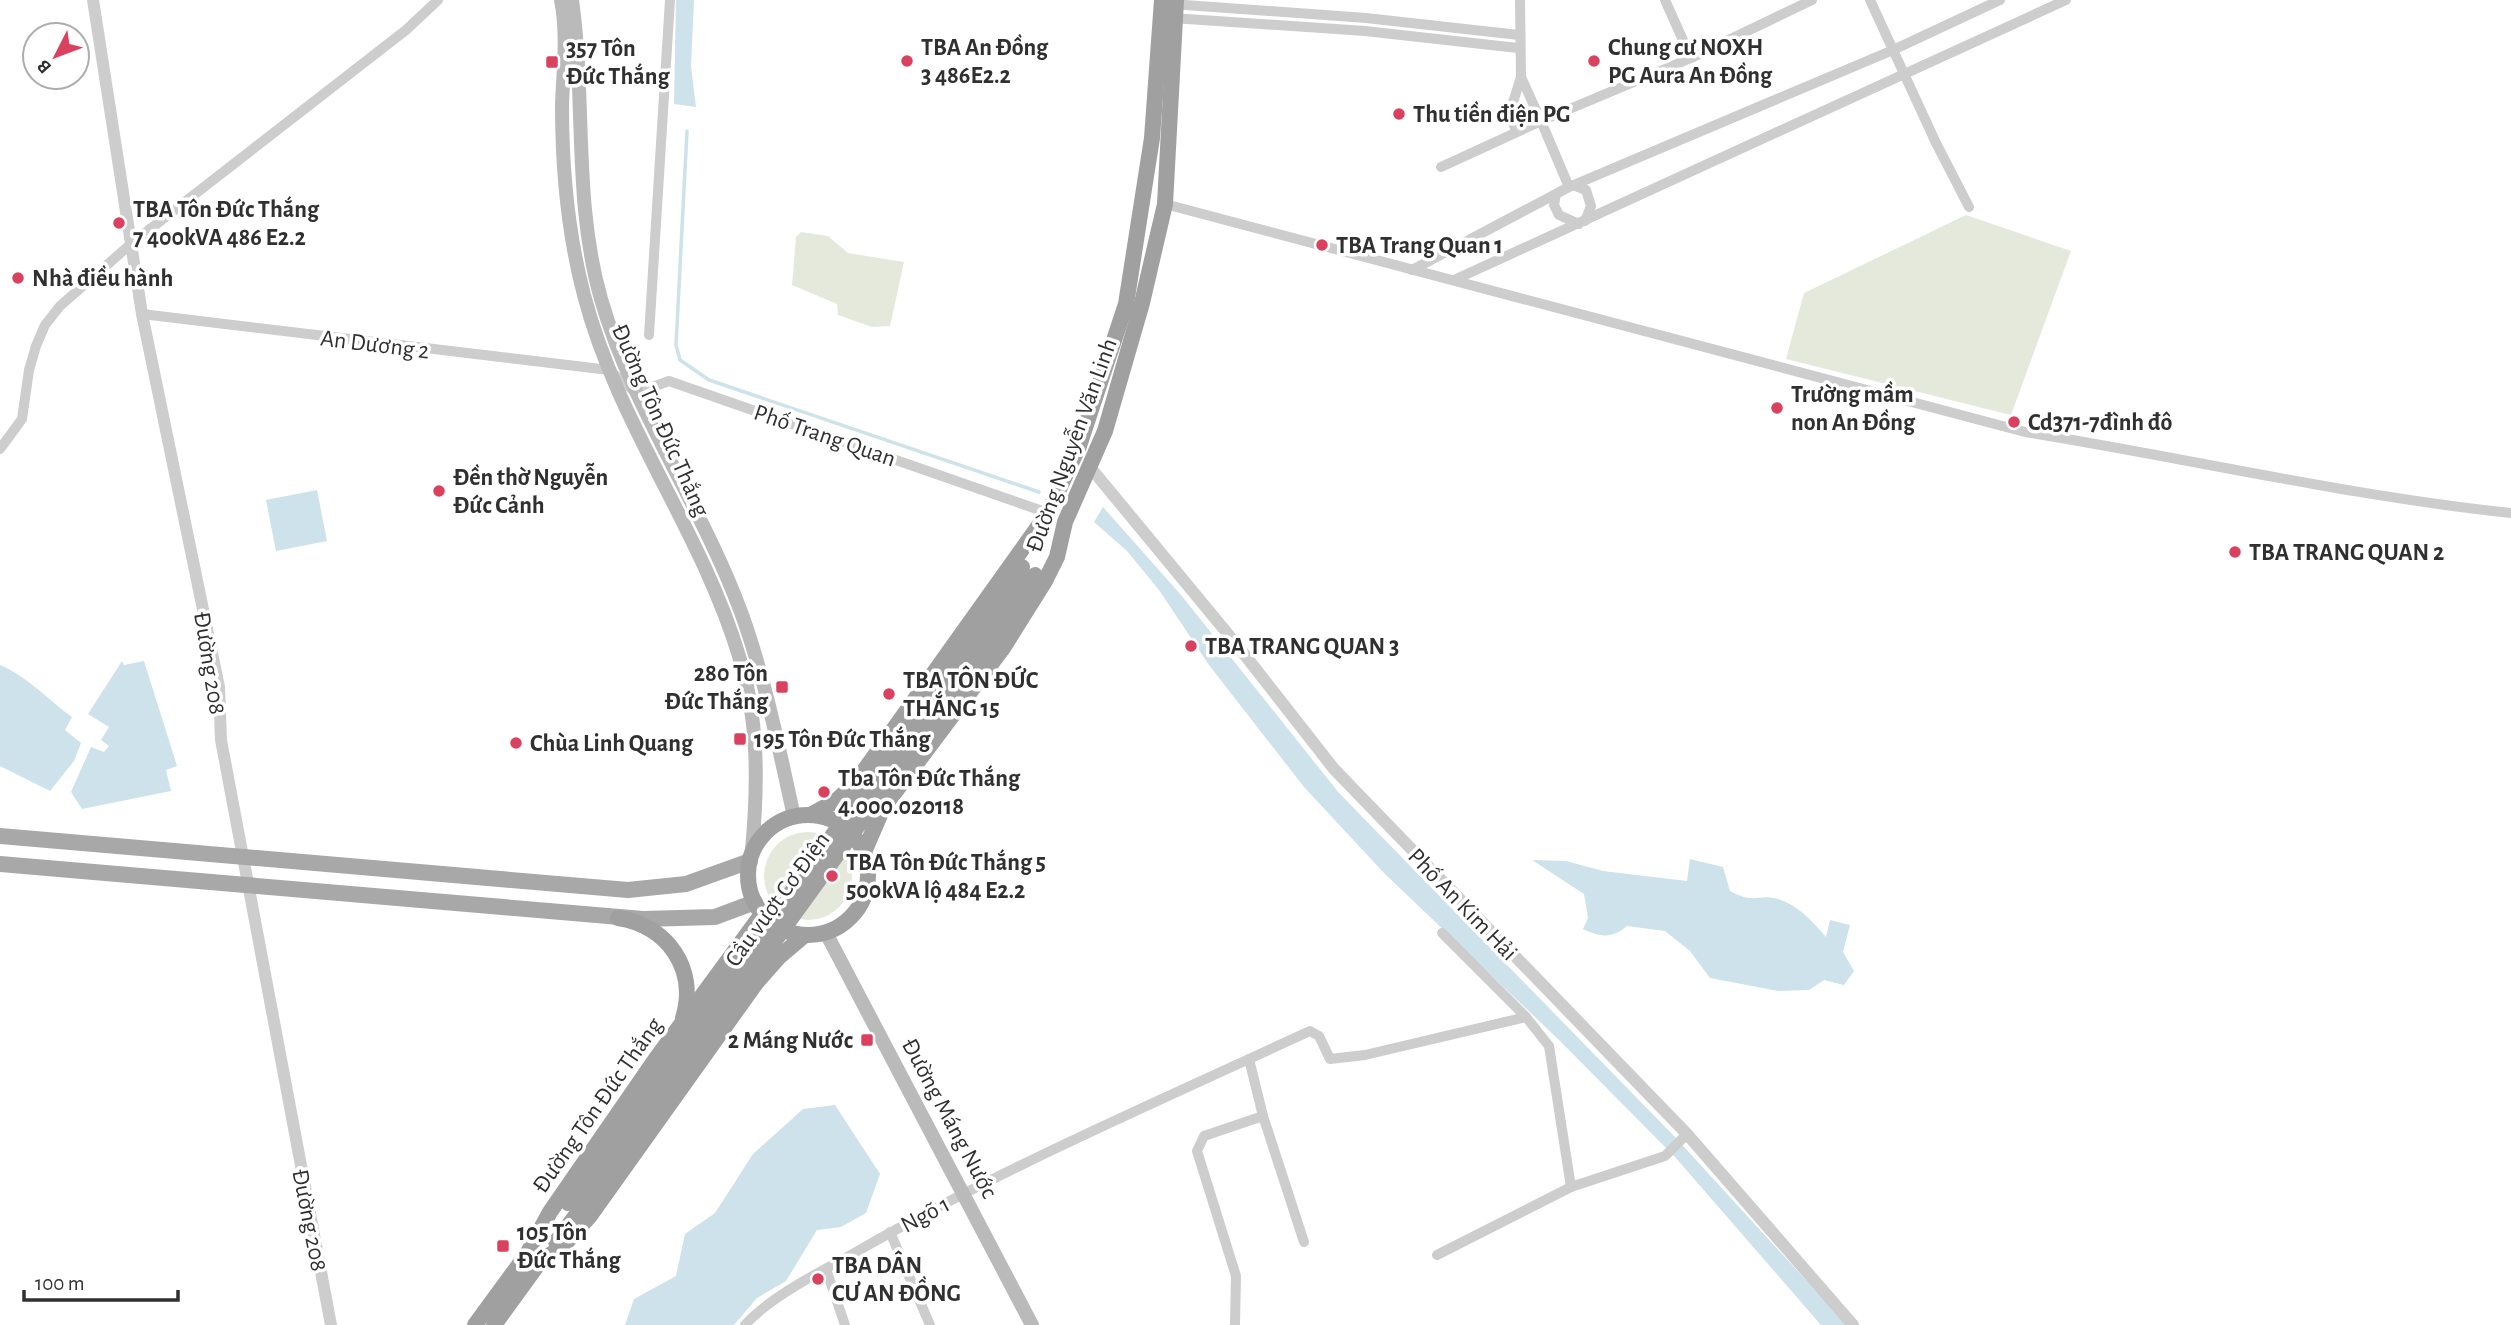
<svg xmlns="http://www.w3.org/2000/svg" width="2511" height="1325" font-family="'Alegreya Sans',sans-serif">
<style>
.green{fill:#e5e9dc}
.water{fill:#cde2ea}
.lines{fill:none;stroke-linecap:round;stroke-linejoin:round}
.stream{stroke:#cde2ea;stroke-width:3.5}
.minor{stroke:#cdcdcd;stroke-width:10}
.tertiary{stroke:#cdcdcd;stroke-width:12}
.secondary{stroke:#bababa;stroke-width:14}
.primary{stroke:#a8a8a8;stroke-width:16}
.trunk{stroke:#a0a0a0;stroke-width:16}
.trunk-bridge{stroke:#a0a0a0;stroke-width:16}
.poi-dot{fill:#d9415f;stroke:#fff;stroke-width:2.5}
.labels{text-anchor:middle;stroke-width:7;stroke-linejoin:round;paint-order:stroke}
.poi-label{font-size:24px;font-weight:bold;fill:#303030;stroke:#fff;text-anchor:start}
.street-label{font-size:24px;fill:#303030;stroke:#fff}
</style>
<rect width="100%" height="100%" fill="#fff"/>
<!-- green -->
<g class="green">
<polygon points="1966,215 2071,251 2011,415 1786,359 1804,293"/>
<polygon points="801,232 828,236 848,253 904,262 890,326 872,327 838,315 837,304 792,285 796,237"/>
<circle cx="808" cy="876" r="44"/>
</g>
<!-- water -->
<g class="water">
<polygon points="676,0 694,0 691,66 696,107 674,104"/>
<polygon points="317,490 327,541 276,551 266,500"/>
<polygon points="1103,507 1181,595 1339,793 1675,1137 1847,1325 1821,1325 1675,1157 1558,1039 1384,873 1304,787 1209,665 1159,590 1127,551 1094,522"/>
<polygon points="122,661 124,665 144,661 177,766 166,770 171,791 82,809 71,792 91,747 104,752 109,746 101,740 109,727 88,714"/>
<path d="M0 665C27 676 48 700 72 717L65 730 81 743 74 761 50 791 0 766Z"/>
<path d="M1690 859 1723 867 1730 891C1755 905 1758 893 1778 899 1798 905 1813 922 1826 937L1830 920 1850 925 1843 952 1854 971 1844 985 1824 980 1809 990 1778 991 1710 978 1690 951 1665 931 1627 926C1612 939 1600 937 1583 929L1588 918 1584 894 1532 860 1566 861 1603 871 1687 881Z"/>
<polygon points="835,1105 880,1174 866,1213 841,1227 817,1230 786,1281 757,1298 734,1325 625,1325 634,1299 676,1276 685,1234 715,1213 753,1154 803,1109"/>
</g>
<g class="lines">
<!-- stream -->
<polyline class="stream" points="687,131 676,345 680,360 709,380 1039,492"/>
<!-- minor -->
<g class="minor">
<polyline points="1870,0 1936,143 1969,207"/>
<polyline points="1171,4 1366,18 1519,35"/>
<polyline points="1172,18 1365,31 1518,48"/>
<polyline points="1691,58 1812,0"/>
<polyline points="1516,130 1509,115 1521,77"/>
<polyline points="1441,167 1541,121 1521,77 1520,0"/>
<polyline points="1573,185 1586,190 1591,206 1585,221"/>
<polyline points="1569,187 1541,121 1691,58 1665,0"/>
<polyline points="1556,194 1554,205 1559,215 1579,224"/>
<path d="M1165 204 2025 432C2187 458 2348 496 2511 513"/>
<polyline points="1412,270 1569,187 1893,50 2000,0"/>
<polyline points="1454,280 2066,0"/>
<polyline points="142,314 609,370 636,393 669,381 1048,513"/>
<polyline points="649,335 670,0"/>
<polyline points="0,449 22,419 29,370 36,346 45,325 60,306 132,243 406,30 438,0"/>
<polyline points="1442,933 1526,1017"/>
<polyline points="890,1232 930,1325"/>
<polyline points="1304,1242 1263,1116 1249,1059 1310,1031 1319,1036 1330,1059 1365,1055 1526,1017 1549,1046 1571,1187"/>
<polyline points="1437,1255 1571,1187 1665,1156 1687,1134"/>
<polyline points="826,1269 845,1325"/>
<path d="M745 1325C771 1296 822 1271 856 1252 983 1179 1116 1120 1249 1059"/>
<polyline points="1235,1325 1236,1276 1197,1151 1204,1136 1263,1116"/>
</g>
<!-- tertiary -->
<g class="tertiary">
<polyline points="93,0 142,314 219,687 221,740 331,1325"/>
<polyline points="1090,467 1237,645 1334,769 1687,1134 1853,1325"/>
</g>
<!-- secondary -->
<g class="secondary">
<path d="M561 0C568 34 563 72 562 106 562 169 568 234 584 295 617 423 701 530 739 656 759 719 758 785 752 850"/>
<path d="M572 0C586 100 573 201 601 299 633 410 701 504 741 612 765 678 779 748 794 817"/>
<polyline points="826,933 1032,1325"/>
</g>
<!-- primary -->
<g class="primary">
<polyline points="0,836 628,890 686,884 750,861"/>
<polyline points="0,864 643,919 715,917 755,902"/>
</g>
<!-- trunk -->
<g class="trunk">
<polyline points="812,814 836,801 856,782 1048,513 1079,446 1126,304 1152,138 1162,0"/>
<circle cx="808" cy="875" r="60"/>
<polyline points="864,852 883,808 1003,648 1045,581 1057,557 1065,522 1105,431 1142,303 1165,204 1176,0"/>
<path d="M618 918C667 925 698 969 683 1018"/>
<polyline points="556,1242 580,1210"/>
<polyline points="475,1325 527,1254 550,1212 655,1060 762,914"/>
<polyline points="494,1325 539,1263 564,1245 589,1217 756,983 779,957 805,935"/>
</g>
<!-- trunk-bridge -->
<g class="trunk-bridge">
<polyline points="568,1203 951,671 1022,567"/>
<polyline points="580,1210 964,679 1035,575"/>
</g>
</g>
<!-- markers -->
<g class="poi-dot">
<circle cx="907" cy="61" r="7"/>
<circle cx="1594" cy="61" r="7"/>
<rect x="545" y="55" width="14" height="14" rx="3.5"/>
<circle cx="1399" cy="114" r="7"/>
<circle cx="119" cy="223" r="7"/>
<circle cx="1322" cy="245" r="7"/>
<circle cx="18" cy="278" r="7"/>
<circle cx="1777" cy="408" r="7"/>
<circle cx="2014" cy="422" r="7"/>
<circle cx="439" cy="491" r="7"/>
<circle cx="2235" cy="552" r="7"/>
<circle cx="1191" cy="646" r="7"/>
<rect x="775" y="680" width="14" height="14" rx="3.5"/>
<circle cx="889" cy="694" r="7"/>
<rect x="733" y="732" width="14" height="14" rx="3.5"/>
<circle cx="516" cy="743" r="7"/>
<circle cx="824" cy="792" r="7"/>
<circle cx="832" cy="876" r="7"/>
<rect x="860" y="1033" width="14" height="14" rx="3.5"/>
<rect x="496" y="1239" width="14" height="14" rx="3.5"/>
<circle cx="818" cy="1279" r="7"/>
</g>
<g class="labels">
<!-- poi labels -->
<g class="poi-label">
<text x="921" y="55">TBA An Đồng<tspan x="921" dy="28">3 486E2.2</tspan></text>
<text x="1608" y="55">Chung cư NOXH<tspan x="1608" dy="28">PG Aura An Đồng</tspan></text>
<text x="566" y="56">357 Tôn<tspan x="566" dy="28">Đức Thắng</tspan></text>
<text x="1413" y="122">Thu tiền điện PG</text>
<text x="133" y="217">TBA Tôn Đức Thắng<tspan x="133" dy="28">7 400kVA 486 E2.2</tspan></text>
<text x="1336" y="253">TBA Trang Quan 1</text>
<text x="32" y="286">Nhà điều hành</text>
<text x="1791" y="402">Trường mầm<tspan x="1791" dy="28">non An Đồng</tspan></text>
<text x="2028" y="430">Cd371-7đình đô</text>
<text x="453" y="485">Đền thờ Nguyễn<tspan x="453" dy="28">Đức Cảnh</tspan></text>
<text x="2249" y="560">TBA TRANG QUAN 2</text>
<text x="1205" y="654">TBA TRANG QUAN 3</text>
<text x="768" y="681" text-anchor="end">280 Tôn<tspan x="768" dy="28">Đức Thắng</tspan></text>
<text x="903" y="688">TBA TÔN ĐỨC<tspan x="903" dy="28">THẮNG 15</tspan></text>
<text x="754" y="747">195 Tôn Đức Thắng</text>
<text x="530" y="751">Chùa Linh Quang</text>
<text x="838" y="786">Tba Tôn Đức Thắng<tspan x="838" dy="28">4.000.020118</tspan></text>
<text x="846" y="870">TBA Tôn Đức Thắng 5<tspan x="846" dy="28">500kVA lộ 484 E2.2</tspan></text>
<text x="853" y="1048" text-anchor="end">2 Máng Nước</text>
<text x="517" y="1240">105 Tôn<tspan x="517" dy="28">Đức Thắng</tspan></text>
<text x="832" y="1273">TBA DÂN<tspan x="832" dy="28">CƯ AN ĐỒNG</tspan></text>
</g>
<!-- street labels -->
<g class="street-label">
<text transform="translate(375 344) rotate(7)" y="8">An Dương 2</text>
<text transform="translate(661 420) rotate(66)" y="8">Đường Tôn Đức Thắng</text>
<text transform="translate(825 435) rotate(19)" y="8">Phố Trang Quan</text>
<text transform="translate(1071 445) rotate(-70)" y="8">Đường Nguyễn Văn Linh</text>
<text transform="translate(210 663) rotate(81)" y="8">Đường 208</text>
<text transform="translate(777 899) rotate(-54)" y="8">Cầu vượt Cơ Điện</text>
<text transform="translate(1463 904) rotate(46)" y="8">Phố An Kim Hải</text>
<text transform="translate(597 1105) rotate(-55)" y="8">Đường Tôn Đức Thắng</text>
<text transform="translate(950 1118) rotate(62)" y="8">Đường Máng Nước</text>
<text transform="translate(925 1214) rotate(-28)" y="8">Ngõ 1</text>
<text transform="translate(310 1220) rotate(79)" y="8">Đường 208</text>
</g>
</g>
<!-- north arrow -->
<g transform="translate(56 56) rotate(228)"><circle r="33" fill="#ffffff" stroke="#acacac" stroke-width="2"/>
<path d="M0-5L12 26L0 18L-12 26Z" fill="#d9415f"/>
<text y="-10" font-size="19" font-weight="bold" text-anchor="middle" fill="#303030">B</text>
</g>
<!-- scale -->
<path d="M24 1290v10h154v-10" fill="none" stroke="#303030" stroke-width="3.5"/>
<text x="35" y="1290" font-size="21" fill="#303030" stroke="#ffffff" stroke-width="5" paint-order="stroke">100 m</text>
</svg>
